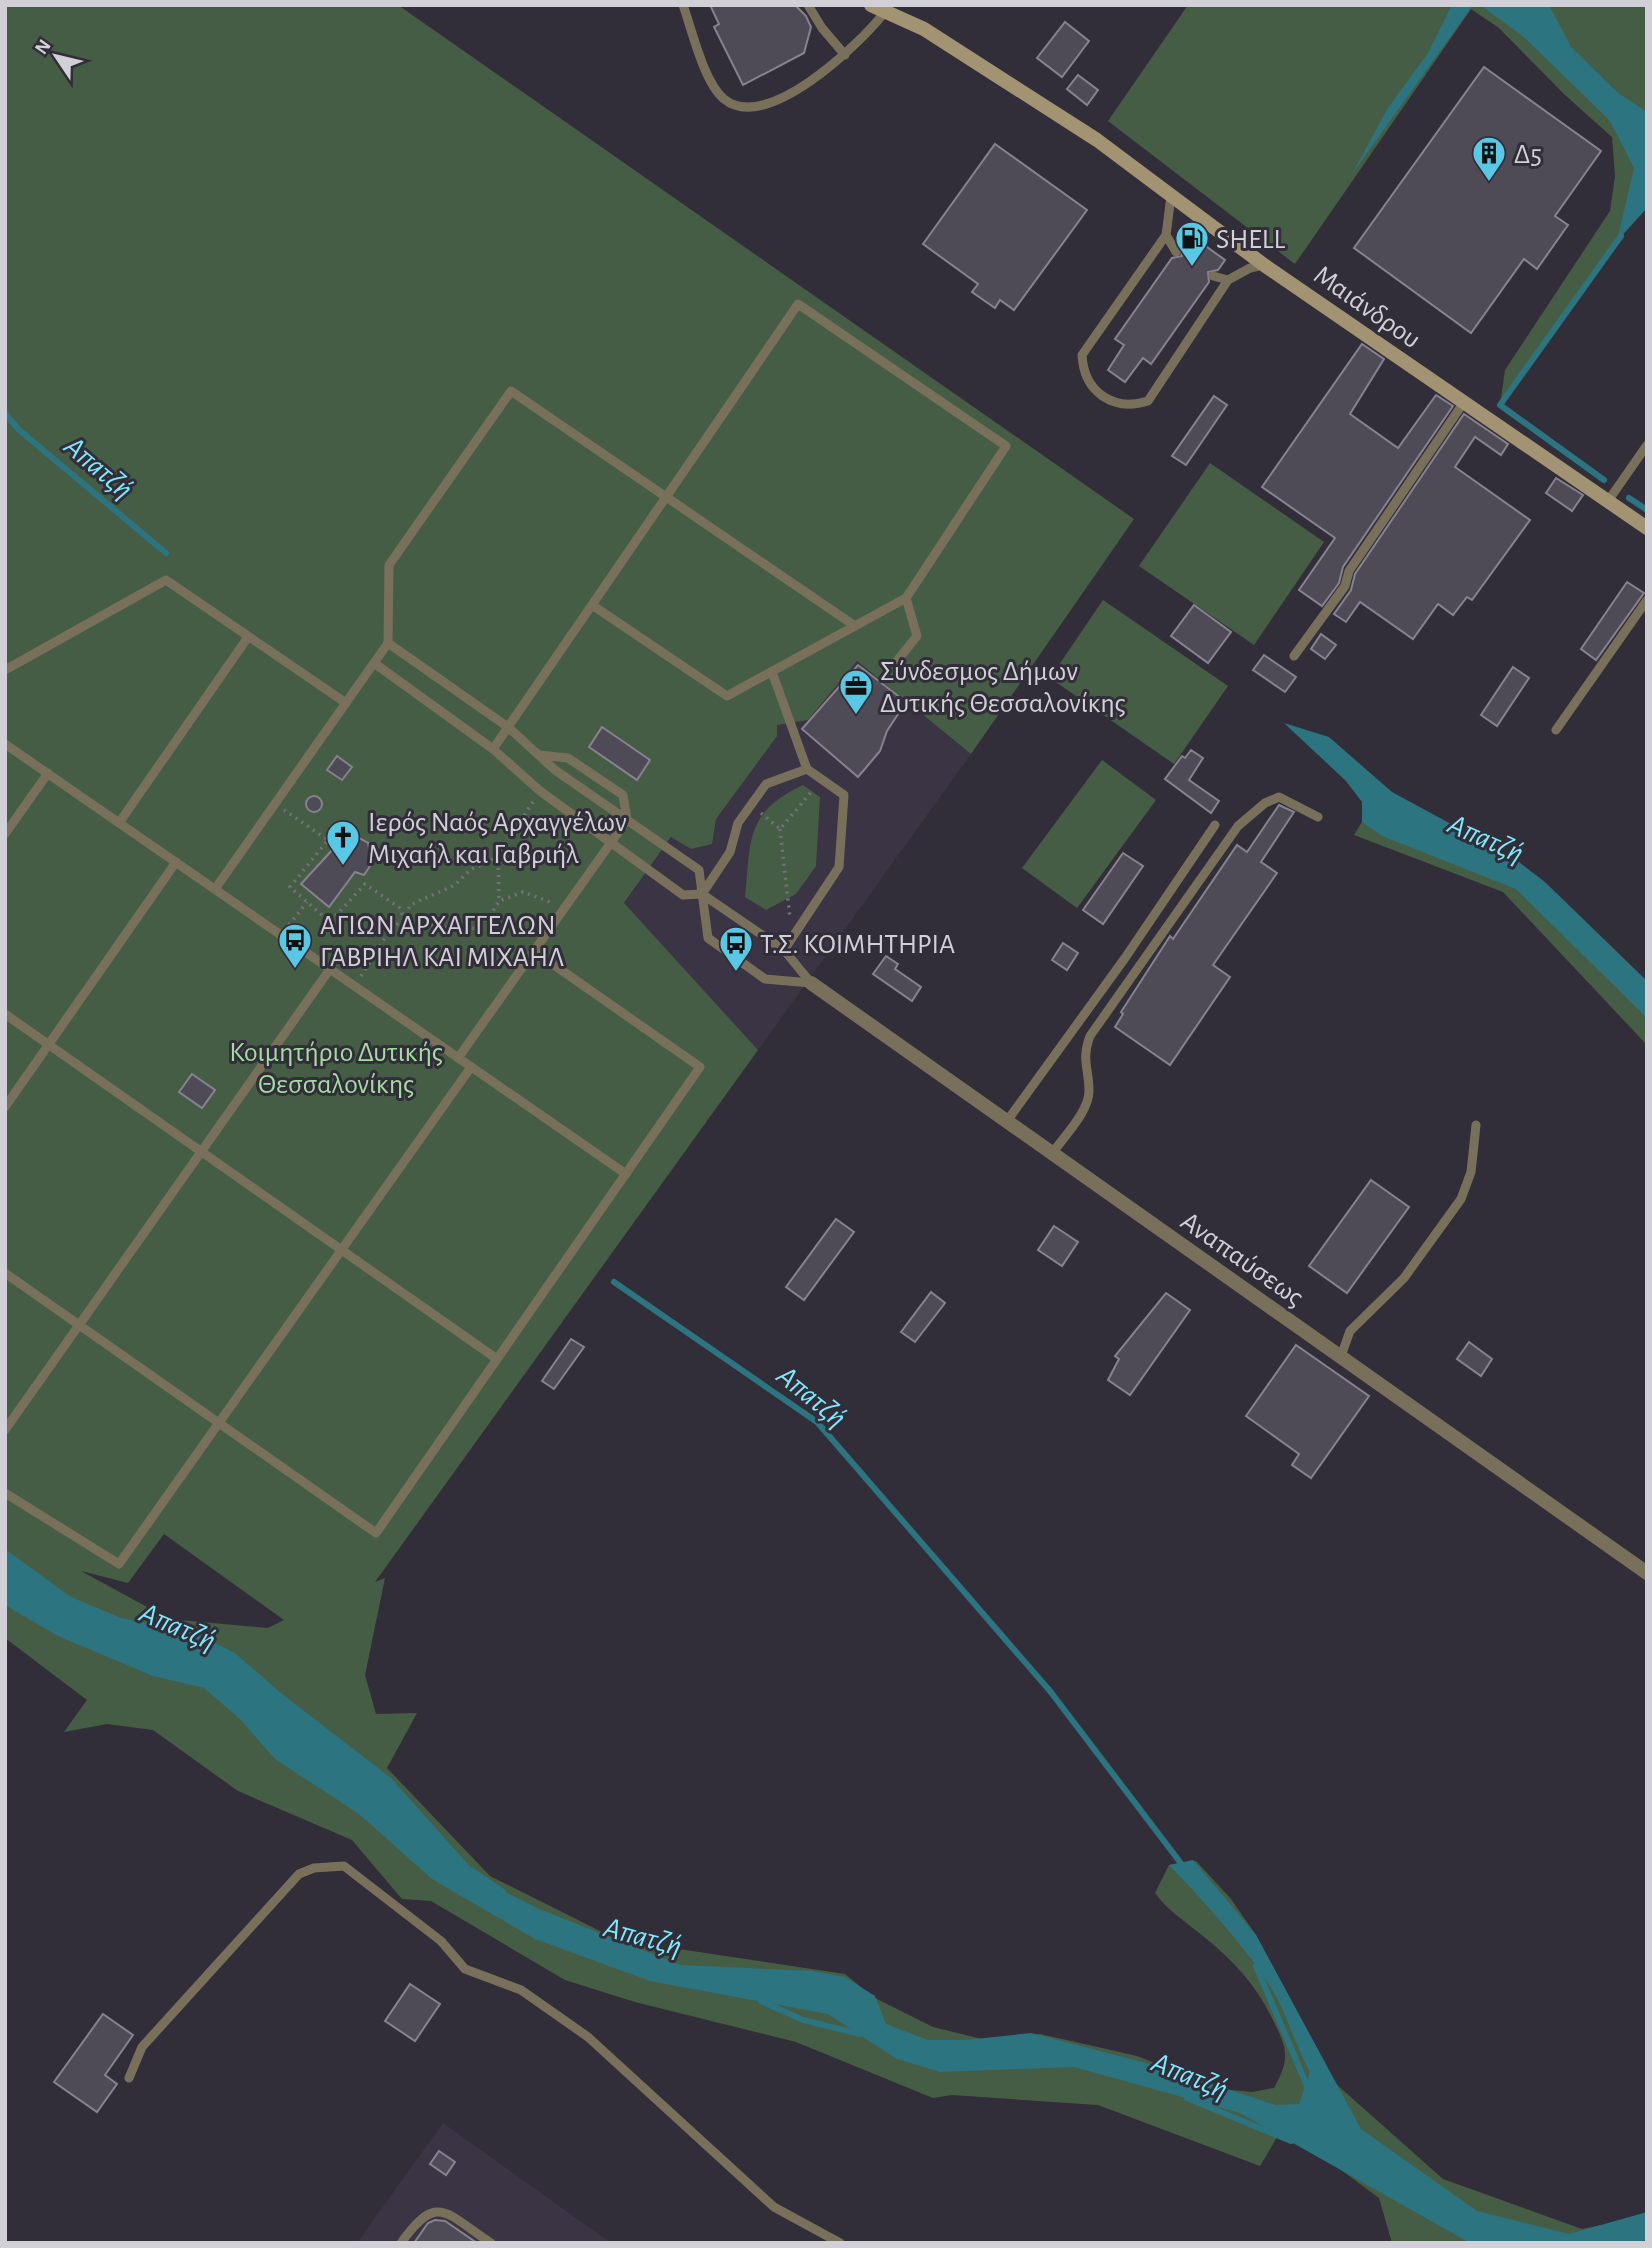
<svg xmlns="http://www.w3.org/2000/svg" width="1652" height="2248" font-family="'Alegreya Sans',sans-serif">
<style>
.built{fill:#3a3445}
.green{fill:#465d45;fill-rule:evenodd}
.water{fill:#2b7480}
.lines{fill:none;stroke-linecap:round;stroke-linejoin:round}
.stream{stroke:#2b7480;stroke-width:6}
.building{fill:#4e4a56;stroke:#87828f;stroke-width:2}
.path{stroke:#74717a;stroke-width:3.5;stroke-dasharray:2 5;stroke-linecap:butt}
.lane{stroke:#79705b;stroke-width:9}
.street{stroke:#79705b;stroke-width:14}
.secondary{stroke:#a29372;stroke-width:14}
.labels{text-anchor:middle;stroke-width:6;stroke-linejoin:round;paint-order:stroke}
.poi-label{font-size:28px;fill:#d2d0d7;stroke:#322e39;text-anchor:start}
.street-label{font-size:28px;fill:#d2d0d7;stroke:#322e39}
.park-label{font-size:28px;fill:#a2dda0;stroke:#322e39}
.water-label{font-size:30px;font-style:italic;fill:#7eeafd;stroke:#322e39}
</style>
<rect width="100%" height="100%" fill="#322e39"/>
<!-- built -->
<g class="built">
<polygon points="857,661 971,754 758,1050 624,904 750,728 808,720"/>
<polygon points="443,2123 611,2243 357,2243"/>
</g>
<!-- green -->
<g class="green">
<path d="M5 5H398L1134 519 971 754 857 661 808 720 777 725V736L716 819 712 844 691 849 671 837 624 903 758 1050 375 1582 385 1578 365 1675 376 1714 417 1713 387 1768 490 1876 618 1940 845 1974 873 1997 933 2027 986 2040 1040 2034 1137 2056 1221 2089 1252 2092 1274 2088C1291 2058 1287 2048 1272 2018 1256 1985 1232 1959 1203 1936 1185 1921 1169 1912 1155 1893L1169 1865 1196 1861 1231 1899 1256 1935 1335 2083 1443 2179 1582 2229 1647 2216V2243H1392L1379 2198 1283 2127 1260 2166 1098 2105 952 2095 933 2098 796 2042 635 2002 565 1980 431 1901 402 1899 352 1840 238 1791 153 1730 107 1724 64 1732 87 1700 5 1638ZM164 1534 284 1620 268 1628 169 1619 81 1571 128 1583Z"/>
<polygon points="1188,5 1647,5 1647,198 1500,405 1505,370 1610,211 1615,176 1612,137 1565,95 1499,28 1471,9 1295,264 1108,121"/>
<polygon points="1210,463 1324,542 1254,645 1139,566"/>
<polygon points="1103,600 1228,686 1174,764 1050,678"/>
<polygon points="1102,760 1156,800 1077,908 1022,868"/>
<path d="M803 785 820 797 816 866 796 894 766 910 745 897C751 840 745 812 803 785Z"/>
<polygon points="1371,807 1516,859 1647,981 1647,1045 1503,892 1354,835"/>
</g>
<!-- water -->
<g class="water">
<polygon points="1452,5 1473,5 1352,174 1388,108 1428,53"/>
<polygon points="1480,5 1549,5 1571,47 1618,93 1647,112 1647,208 1617,241 1634,168 1610,121 1524,37"/>
<polygon points="1284,723 1329,737 1392,792 1512,857 1545,882 1647,981 1647,1018 1516,889 1382,836 1362,822 1362,802 1346,781"/>
<path d="M5 1549 71 1597 121 1618 195 1633 235 1653 282 1694 391 1778 482 1880 539 1909 681 1965 813 1971 845 1977 875 1996 886 2024 928 2040H966L1031 2033 1165 2068 1275 2105 1299 2104 1310 2072C1297 2048 1289 2022 1277 1998 1255 1957 1202 1899 1169 1865L1193 1860 1256 1935 1361 2129 1477 2211 1569 2234 1647 2212V2239L1636 2243H1470L1240 2113 1074 2067 940 2072 897 2059 828 2014 650 1981 535 1939 432 1879 359 1814 275 1759 240 1719 204 1688 153 1676 58 1636 5 1605Z"/>
</g>
<g class="lines">
<!-- stream -->
<g class="stream">
<polyline points="5,413 18,429 166,553"/>
<polyline points="1604,480 1500,405 1621,236"/>
<polyline points="1629,498 1647,510"/>
<polyline points="614,1282 817,1422 1050,1691 1186,1870"/>
<polyline points="471,1870 503,1892"/>
<polyline points="1256,1966 1308,2088"/>
<polyline points="761,2001 803,2020 860,2034"/>
<polyline points="1187,2098 1291,2141"/>
</g>
</g>
<!-- building -->
<g class="building">
<polygon points="710,5 795,5 806,16 811,27 804,53 743,85 714,27 719,24"/>
<polygon points="1065,22 1089,41 1062,77 1037,58"/>
<polygon points="1484,67 1601,151 1555,216 1568,225 1537,269 1524,259 1471,333 1354,248"/>
<polygon points="1078,75 1098,90 1087,105 1067,89"/>
<polygon points="995,144 1087,210 1014,310 1000,300 995,308 972,292 978,284 923,244"/>
<polygon points="1189,234 1225,260 1218,270 1208,272 1209,282 1151,364 1143,358 1125,382 1108,370 1124,345 1115,339 1172,258 1182,256 1180,246"/>
<polygon points="1362,344 1384,359 1350,414 1398,448 1436,395 1453,406 1343,567 1339,583 1322,606 1299,590 1335,538 1262,487"/>
<polygon points="1214,396 1227,405 1186,465 1172,456"/>
<polygon points="1464,414 1508,444 1501,455 1475,437 1455,467 1530,520 1472,600 1467,597 1453,615 1438,604 1413,639 1360,602 1346,622 1334,614 1351,590 1355,574"/>
<polygon points="1556,478 1583,495 1572,511 1546,493"/>
<polygon points="1627,582 1644,593 1596,660 1581,649"/>
<polygon points="1194,605 1231,632 1208,663 1171,636"/>
<polygon points="1321,634 1336,645 1325,659 1311,649"/>
<polygon points="1264,655 1296,677 1285,692 1253,670"/>
<polygon points="858,665 906,702 887,731 880,751 858,777 802,729"/>
<polygon points="1513,667 1529,678 1497,726 1481,715"/>
<polygon points="602,727 650,760 637,780 589,747"/>
<polygon points="1191,750 1203,758 1189,780 1219,801 1211,813 1165,779 1182,756 1185,758"/>
<polygon points="337,756 352,767 342,780 327,770"/>
<circle cx="314" cy="804" r="8"/>
<polygon points="1279,805 1294,812 1261,862 1277,873 1213,965 1230,977 1170,1065 1115,1027 1123,1014 1121,1012 1170,936 1173,939 1237,845 1247,852"/>
<polygon points="352,834 368,843 372,863 364,875 355,872 329,907 301,884 345,836"/>
<polygon points="1123,853 1143,866 1103,924 1083,910"/>
<polygon points="1063,943 1078,953 1067,970 1052,960"/>
<polygon points="886,956 898,964 895,969 921,987 912,1001 873,974"/>
<polygon points="192,1074 215,1090 202,1108 179,1092"/>
<polygon points="1371,1180 1409,1207 1347,1293 1309,1266"/>
<polygon points="836,1219 854,1232 804,1300 786,1287"/>
<polygon points="1054,1226 1078,1242 1062,1266 1038,1250"/>
<polygon points="931,1292 945,1303 915,1342 901,1332"/>
<polygon points="1166,1293 1190,1310 1130,1395 1108,1380 1119,1359 1115,1356"/>
<polygon points="571,1339 584,1347 554,1389 542,1381"/>
<polygon points="1469,1342 1492,1359 1481,1376 1457,1359"/>
<polygon points="1296,1345 1369,1396 1311,1478 1292,1465 1299,1454 1246,1416"/>
<polygon points="410,1984 440,2004 415,2041 385,2021"/>
<polygon points="103,2014 133,2035 105,2075 117,2084 97,2112 54,2082"/>
<polygon points="439,2151 455,2162 446,2175 430,2164"/>
<polygon points="435,2220 445,2221 477,2243 414,2243 428,2223"/>
</g>
<g class="lines">
<!-- path -->
<g class="path">
<polyline points="284,810 328,840 290,887 330,922 365,884 400,908 404,920 459,930 474,928 490,916 499,901 523,892 553,903"/>
<polyline points="761,813 780,829 813,790"/>
<polyline points="780,829 790,918"/>
<polyline points="498,854 499,901"/>
<polyline points="289,925 307,902"/>
<polyline points="361,976 391,928 404,920 410,905 455,885 471,869 489,862 498,854 533,802"/>
</g>
<!-- lane -->
<g class="lane">
<path d="M683 5C692 30 704 83 724 99 766 134 859 45 884 13"/>
<polyline points="808,5 822,28 845,55"/>
<path d="M1171 196 1166 235 1082 355C1084 392 1113 412 1148 401L1228 280 1250 268 1263 265"/>
<polyline points="1166,235 1176,252"/>
<polyline points="1213,276 1228,280"/>
<polyline points="1608,501 1647,445"/>
<polyline points="388,643 508,727 555,770 699,870 708,938 765,979 811,983"/>
<polyline points="1294,656 1345,586 1349,571 1464,402"/>
<polyline points="896,662 917,636 906,598"/>
<polyline points="374,663 493,749 540,791 683,895 702,894 784,950 811,983"/>
<polyline points="5,670 166,580 346,703"/>
<polyline points="772,672 807,769"/>
<polyline points="1556,730 1647,600"/>
<polyline points="5,744 626,1174"/>
<path d="M493 749C594 601 697 453 798 304L1006 446 906 598 727 696 592 605"/>
<polyline points="119,823 248,637"/>
<polyline points="5,834 48,773"/>
<polyline points="215,889 388,643 389,565 511,391 855,626"/>
<polyline points="702,894 730,852 738,823 766,784 807,769 844,795 839,867 784,950"/>
<polyline points="5,1014 497,1359"/>
<polyline points="458,1058 627,820 623,795 568,758 539,755"/>
<polyline points="5,1107 176,862"/>
<polyline points="1007,1121 1125,958 1215,825"/>
<path d="M1052 1154C1063 1137 1089 1112 1089 1091 1089 1068 1081 1060 1090 1036L1238 826 1265 803 1279 797 1318 817"/>
<polyline points="5,1273 376,1533 700,1067 534,951"/>
<polyline points="1341,1356 1350,1331 1404,1278 1461,1199 1471,1172 1476,1125"/>
<polyline points="5,1430 330,969"/>
<polyline points="5,1493 119,1564 471,1067"/>
<polyline points="129,2078 142,2047 299,1874 314,1868 344,1866 441,1941 465,1969 521,1990 588,2037 774,2207 840,2243"/>
<path d="M401 2243C438 2191 446 2214 491 2243"/>
</g>
<!-- street -->
<polyline class="street" points="811,983 1647,1573"/>
<!-- secondary -->
<polyline class="secondary" points="871,5 924,29 1097,140 1264,265 1647,528"/>
</g>
<!-- icons -->
<defs>
<symbol id="building-pin" viewBox="-11 -11 22 30"><path d="M0 17L-7.5 6A9.5 9.5 0 1 1 7.5 6Z" fill="#59c8e5" stroke="#322e39"/><path d="M-4-6H4V6H1V3H-1V6H-4ZM-2.5-4.3h1.7v1.8h-1.7ZM.8-4.3h1.7v1.8H.8ZM-2.5-1h1.7V.8h-1.7ZM.8-1h1.7V.8H.8Z" fill="#111"/></symbol>
<symbol id="fuel-pin" viewBox="-11 -11 22 30"><path d="M0 17L-7.5 6A9.5 9.5 0 1 1 7.5 6Z" fill="#59c8e5" stroke="#322e39"/><path d="M-5.5-6h7V0h2V4h1.3V-2.5L3-4.5l.8-.8L6-3V5H2.5V1h-1V6h-7ZM-4.2-4.7v3.2H.2V-4.7Z" fill="#111"/></symbol>
<symbol id="office-pin" viewBox="-11 -11 22 30"><path d="M0 17L-7.5 6A9.5 9.5 0 1 1 7.5 6Z" fill="#59c8e5" stroke="#322e39"/><path d="M-6-3h4V-5.5h4V-3h4V5H-6ZM-1-4.5V-3h2v-1.5ZM-6 0V1H6V0Z" fill="#111"/></symbol>
<symbol id="church-pin" viewBox="-11 -11 22 30"><path d="M0 17L-7.5 6A9.5 9.5 0 1 1 7.5 6Z" fill="#59c8e5" stroke="#322e39"/><path d="M-1.2-6h2.4v3.5h3.3v2.4h-3.3V6h-2.4V-.1h-3.3v-2.4h3.3Z" fill="#111"/></symbol>
<symbol id="bus-pin" viewBox="-11 -11 22 30"><path d="M0 17L-7.5 6A9.5 9.5 0 1 1 7.5 6Z" fill="#59c8e5" stroke="#322e39"/><path d="M-5-6H5V4H4V6H2V4H-2V6H-4V4H-5ZM-3.5-4V0h7V-4ZM-3.5 1.2v1.5H-2V1.2ZM2 1.2v1.5H3.5V1.2Z" fill="#111"/></symbol>
</defs>
<g fill-rule="evenodd">
<use href="#building-pin" x="1470" y="134" width="38" height="52"/>
<use href="#fuel-pin" x="1173" y="219" width="38" height="52"/>
<use href="#office-pin" x="837" y="667" width="38" height="52"/>
<use href="#church-pin" x="324" y="818" width="38" height="52"/>
<use href="#bus-pin" x="276" y="921" width="38" height="52"/>
<use href="#bus-pin" x="717" y="924" width="38" height="52"/>
</g>
<g class="labels">
<!-- poi labels -->
<g class="poi-label">
<text x="1514" y="163">Δ5</text>
<text x="1216" y="248">SHELL</text>
<text x="880" y="680">Σύνδεσμος Δήμων<tspan x="880" dy="32">Δυτικής Θεσσαλονίκης</tspan></text>
<text x="368" y="831">Ιερός Ναός Αρχαγγέλων<tspan x="368" dy="32">Μιχαήλ και Γαβριήλ</tspan></text>
<text x="320" y="934">ΑΓΙΩΝ ΑΡΧΑΓΓΕΛΩΝ<tspan x="320" dy="32">ΓΑΒΡΙΗΛ ΚΑΙ ΜΙΧΑΗΛ</tspan></text>
<text x="760" y="953">Τ.Σ. ΚΟΙΜΗΤΗΡΙΑ</text>
</g>
<!-- street labels -->
<g class="street-label">
<text transform="translate(1368 306) rotate(35)" y="10">Μαιάνδρου</text>
<text transform="translate(1243 1258) rotate(35)" y="10">Αναπαύσεως</text>
</g>
<!-- park labels -->
<g class="park-label">
<text x="336" y="1061">Κοιμητήριο Δυτικής<tspan x="336" dy="32">Θεσσαλονίκης</tspan></text>
</g>
<!-- water labels -->
<g class="water-label">
<text transform="translate(99 467) rotate(40)" y="10">Απατζή</text>
<text transform="translate(1486 838) rotate(24)" y="10">Απατζή</text>
<text transform="translate(812 1396) rotate(39)" y="10">Απατζή</text>
<text transform="translate(178 1626) rotate(23)" y="10">Απατζή</text>
<text transform="translate(643 1936) rotate(15)" y="10">Απατζή</text>
<text transform="translate(1190 2075) rotate(22)" y="10">Απατζή</text>
</g>
</g>
<!-- border -->
<rect width="1652" height="2248" fill="none" stroke="#d2d0d7" stroke-width="14"/>
<!-- north arrow -->
<g transform="translate(56 56) rotate(305)" stroke="#322e39" stroke-width="5" paint-order="stroke">
<path d="M0-5L12 26L0 18L-12 26Z" fill="#d2d0d7"/>
<text y="-10" font-size="19" font-weight="bold" text-anchor="middle" fill="#d2d0d7">N</text>
</g>
</svg>
